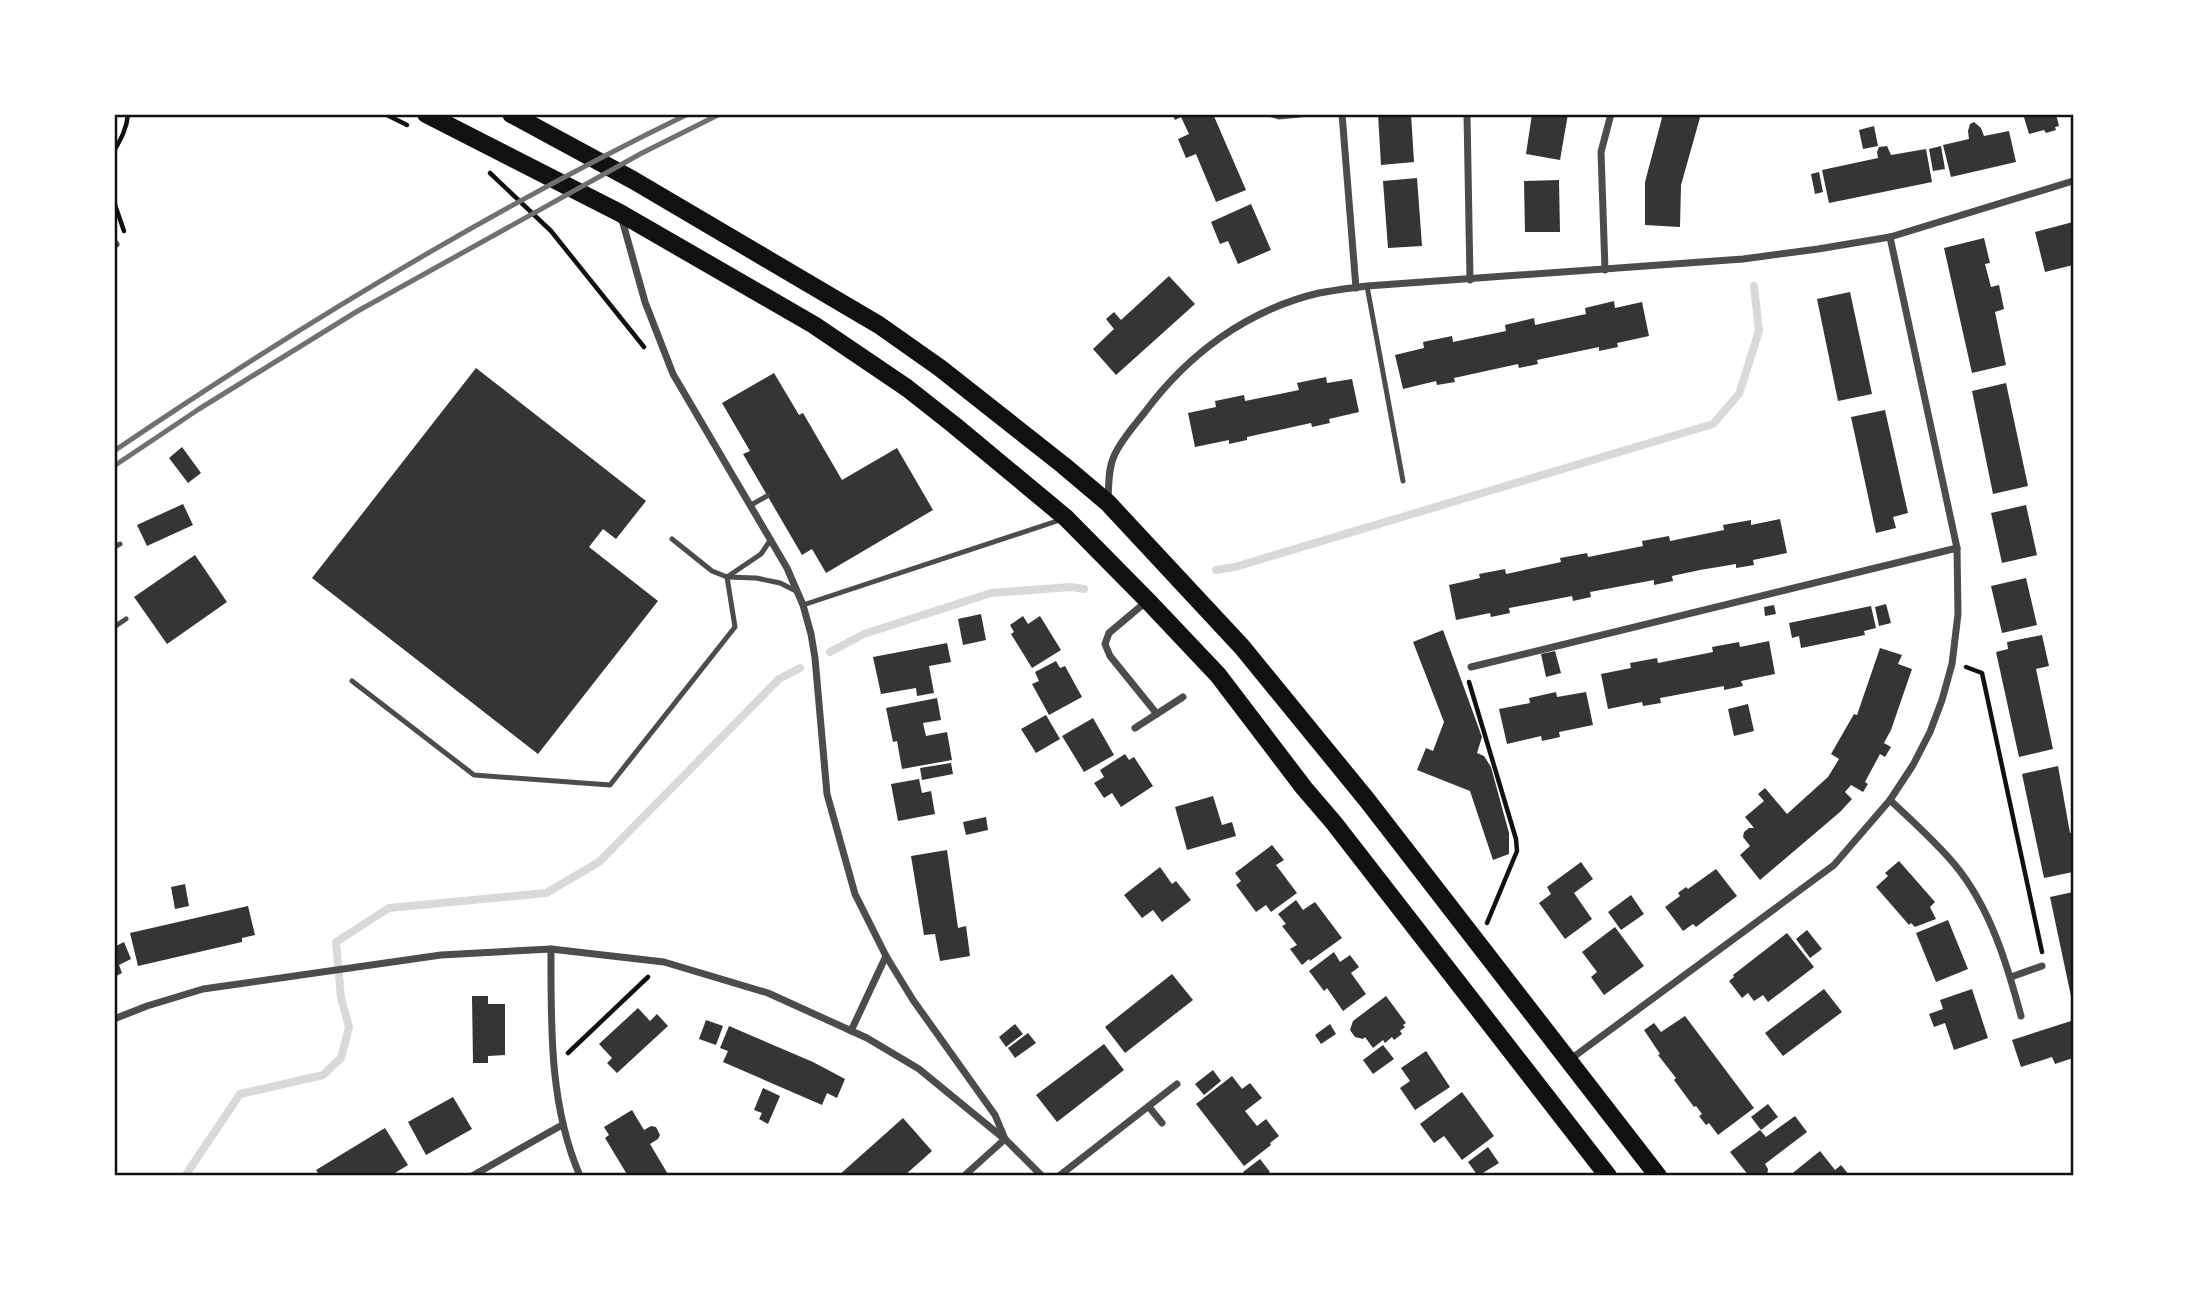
<svg xmlns="http://www.w3.org/2000/svg" width="2187" height="1290" font-family="'Times New Roman',serif">
<style>
.lines{fill:none;stroke-linecap:round;stroke-linejoin:round}
.stream{stroke:#d9d9d9;stroke-width:8}
.building{fill:#353535}
.path{stroke:#111;stroke-width:4.5}
.service{stroke:#4c4c4c;stroke-width:5}
.minor{stroke:#4c4c4c;stroke-width:7}
.primary{stroke:#111;stroke-width:18}
.rail{stroke:#707070;stroke-width:5}
.neatline{fill:none;stroke:#111;stroke-width:2.5}
</style>
<rect width="100%" height="100%" fill="#fff"/>
<g class="lines">
<!-- stream -->
<g class="stream">
<polyline points="1216,570 1235,567 1713,424 1739,394 1759,331 1754,286"/>
<polyline points="830,652 864,634 991,593 1071,587 1084,589"/>
<polyline points="185,1176 240,1094 323,1075 341,1058 349,1027 341,998 336,942 389,908 546,893 599,862 779,679 800,668"/>
</g>
</g>
<!-- building -->
<g class="building">
<polygon points="1172,114 1213,114 1246,190 1216,202 1196,154 1186,158 1178,139 1189,134 1181,117 1175,120"/>
<polygon points="1378,114 1411,114 1414,162 1381,165"/>
<polygon points="1532,114 1568,114 1560,160 1526,154"/>
<polygon points="1663,114 1701,114 1681,185 1680,227 1645,225 1645,182"/>
<polygon points="2023,114 2056,114 2059,126 2055,127 2056,130 2046,133 2044,130 2029,134"/>
<polygon points="1974,122 1981,128 1984,136 2009,131 2016,162 1951,177 1943,145 1969,139 1968,131 1970,124"/>
<polygon points="1874,126 1878,146 1863,149 1859,130"/>
<polygon points="1887,146 1891,155 1926,149 1932,182 1829,203 1822,170 1878,158 1877,152 1879,147"/>
<polygon points="1941,146 1945,169 1933,171 1929,149"/>
<polygon points="1819,172 1823,192 1815,194 1811,174"/>
<polygon points="1417,178 1422,246 1388,248 1383,181"/>
<polygon points="1559,180 1560,232 1525,232 1524,181"/>
<polygon points="1251,204 1271,250 1238,264 1228,241 1220,244 1211,222"/>
<polygon points="2073,222 2073,265 2045,272 2035,232"/>
<polygon points="1984,238 1990,263 1985,264 1991,287 1999,285 2004,309 1995,312 2006,365 1972,373 1944,248"/>
<polygon points="1169,276 1195,304 1116,375 1093,349 1114,329 1106,319 1114,312 1121,320"/>
<polygon points="1850,292 1872,394 1838,401 1817,299"/>
<polygon points="1614,301 1615,308 1642,302 1649,336 1617,343 1618,347 1599,351 1599,347 1537,360 1538,364 1519,368 1518,364 1454,378 1455,382 1437,385 1436,381 1403,389 1395,355 1424,348 1423,342 1452,336 1453,342 1506,331 1505,325 1534,318 1535,325 1586,314 1585,308"/>
<polygon points="476,368 646,501 616,539 603,529 589,547 658,601 538,754 312,578"/>
<polygon points="774,373 799,415 803,413 842,480 897,448 933,510 826,573 812,549 802,555 743,454 750,451 722,403"/>
<polygon points="1326,377 1327,383 1352,379 1359,412 1329,419 1330,423 1312,427 1311,423 1247,437 1247,440 1229,444 1229,440 1195,447 1188,413 1216,407 1215,401 1244,395 1245,401 1299,390 1297,383"/>
<polygon points="2006,383 2028,486 1993,494 1972,391"/>
<polygon points="1885,410 1908,513 1893,517 1896,528 1876,533 1851,417"/>
<polygon points="182,447 201,473 188,483 169,458"/>
<polygon points="183,504 193,525 147,546 137,525"/>
<polygon points="2026,505 2037,555 2002,563 1991,513"/>
<polygon points="1780,519 1787,553 1753,560 1754,565 1736,568 1736,564 1700,570 1672,576 1673,581 1654,585 1654,580 1590,592 1591,597 1573,601 1572,596 1509,608 1510,613 1491,617 1490,613 1456,620 1449,585 1480,578 1479,574 1505,569 1506,574 1561,562 1560,558 1587,553 1588,557 1643,546 1642,541 1669,536 1670,541 1724,530 1723,525 1751,520 1751,525"/>
<polygon points="195,555 227,602 167,644 134,597"/>
<polygon points="2026,578 2037,625 2002,633 1991,586"/>
<polygon points="1886,604 1891,623 1879,626 1875,607"/>
<polygon points="1774,605 1776,614 1765,616 1764,607"/>
<polygon points="1871,606 1876,628 1864,631 1865,635 1801,648 1799,636 1792,638 1789,623"/>
<polygon points="981,614 986,640 963,645 958,619"/>
<polygon points="1023,616 1028,624 1040,616 1061,650 1032,668 1011,634 1014,632 1010,625"/>
<polygon points="1443,630 1482,737 1477,753 1484,756 1491,767 1509,833 1509,854 1493,860 1470,791 1417,770 1426,748 1433,751 1444,722 1413,642"/>
<polygon points="2042,635 2049,666 2036,669 2053,749 2019,757 1996,652 2008,649 2007,642"/>
<polygon points="1769,641 1775,674 1741,681 1743,686 1724,690 1724,686 1660,698 1661,703 1643,706 1642,702 1608,709 1601,674 1631,668 1630,663 1657,658 1658,663 1713,652 1712,647 1739,642 1740,647"/>
<polygon points="947,643 951,662 929,666 934,693 917,696 916,688 881,694 873,657"/>
<polygon points="1880,648 1902,655 1898,664 1912,669 1891,730 1884,743 1891,747 1885,757 1880,754 1865,782 1868,784 1863,792 1851,785 1845,792 1852,799 1840,812 1760,880 1740,855 1750,846 1743,837 1744,832 1749,828 1754,828 1745,817 1764,801 1758,794 1765,788 1787,814 1828,777 1839,759 1831,754 1854,714 1857,715"/>
<polygon points="1555,651 1561,673 1546,677 1541,654"/>
<polygon points="1056,661 1060,668 1065,666 1082,697 1049,715 1032,684 1039,681 1035,672"/>
<polygon points="1556,692 1557,697 1586,692 1593,725 1559,732 1560,737 1542,741 1541,736 1507,744 1499,709 1530,703 1529,698"/>
<polygon points="937,698 941,720 923,723 926,736 947,732 952,760 902,769 897,741 893,742 886,708"/>
<polygon points="1748,704 1754,731 1734,736 1728,709"/>
<polygon points="1046,715 1060,739 1036,753 1021,729"/>
<polygon points="1093,718 1114,755 1084,772 1062,736"/>
<polygon points="1125,754 1129,760 1134,757 1153,786 1121,807 1112,793 1104,798 1094,783 1104,777 1100,770"/>
<polygon points="951,763 953,774 922,780 920,768"/>
<polygon points="2058,766 2070,833 2073,832 2073,872 2044,878 2022,774"/>
<polygon points="919,779 922,793 931,791 935,814 898,821 891,784"/>
<polygon points="1213,796 1222,825 1232,822 1236,836 1187,850 1175,807"/>
<polygon points="986,817 988,830 966,835 963,822"/>
<polygon points="1272,845 1284,860 1276,865 1297,893 1271,912 1266,905 1256,912 1236,885 1241,881 1235,873"/>
<polygon points="947,850 958,928 966,926 970,956 940,961 935,934 924,935 911,856"/>
<polygon points="1899,861 1935,902 1930,907 1936,919 1915,927 1911,923 1909,925 1876,887 1888,876 1885,873"/>
<polygon points="1581,862 1593,879 1574,893 1592,919 1565,939 1539,903 1551,894 1547,887"/>
<polygon points="1160,867 1172,884 1176,881 1191,900 1162,922 1153,910 1142,918 1124,895"/>
<polygon points="1716,869 1737,896 1696,927 1693,924 1683,931 1665,907 1680,896 1678,893 1686,887 1688,889"/>
<polygon points="185,884 189,906 175,909 171,887"/>
<polygon points="2073,892 2073,1001 2072,1001 2050,897"/>
<polygon points="1631,895 1644,914 1621,930 1608,912"/>
<polygon points="1296,900 1303,910 1315,902 1342,938 1310,961 1309,959 1302,965 1290,949 1297,945 1282,926 1286,924 1278,914"/>
<polygon points="248,906 255,935 242,938 242,942 138,966 130,933"/>
<polygon points="1948,920 1968,969 1936,982 1916,933"/>
<polygon points="1615,927 1644,966 1604,995 1591,977 1597,972 1582,952"/>
<polygon points="1807,930 1822,949 1810,958 1796,939"/>
<polygon points="1787,933 1814,967 1768,1002 1763,995 1754,1001 1748,993 1742,998 1729,981 1734,977 1733,975"/>
<polygon points="124,942 131,959 119,965 122,973 114,977 114,947"/>
<polygon points="1334,952 1340,962 1350,955 1359,967 1351,973 1366,994 1343,1011 1327,988 1324,991 1309,971"/>
<polygon points="1172,974 1193,1000 1125,1053 1105,1027"/>
<polygon points="1824,989 1842,1012 1783,1056 1765,1033"/>
<polygon points="1972,989 1988,1038 1954,1050 1945,1023 1934,1027 1929,1014 1943,1009 1940,1000"/>
<polygon points="472,996 488,996 488,1004 505,1004 505,1055 488,1056 488,1063 473,1063"/>
<polygon points="1386,996 1406,1023 1403,1025 1405,1027 1400,1031 1402,1034 1394,1040 1392,1037 1385,1043 1383,1040 1373,1048 1365,1037 1363,1039 1355,1037 1350,1030 1353,1021"/>
<polygon points="638,1008 650,1021 657,1014 668,1026 617,1073 607,1063 612,1058 599,1044"/>
<polygon points="1685,1016 1754,1108 1718,1135 1709,1123 1706,1125 1699,1116 1702,1114 1696,1106 1694,1107 1674,1080 1676,1078 1658,1055 1660,1054 1644,1030 1654,1023 1661,1032"/>
<polygon points="706,1020 723,1026 716,1045 699,1039"/>
<polygon points="2071,1021 2073,1027 2073,1058 2055,1064 2052,1057 2021,1067 2012,1040"/>
<polygon points="1015,1024 1023,1034 1006,1047 999,1037"/>
<polygon points="1330,1024 1336,1034 1321,1044 1315,1035"/>
<polygon points="729,1026 813,1062 845,1079 837,1098 827,1093 822,1105 723,1062 728,1051 720,1048"/>
<polygon points="1028,1033 1036,1043 1015,1058 1008,1048"/>
<polygon points="1104,1044 1124,1070 1057,1122 1036,1095"/>
<polygon points="1383,1045 1394,1059 1373,1074 1363,1060"/>
<polygon points="1426,1051 1450,1087 1415,1110 1400,1088 1410,1081 1401,1068"/>
<polygon points="1213,1070 1221,1081 1204,1095 1195,1084"/>
<polygon points="1232,1076 1242,1089 1250,1083 1262,1098 1245,1111 1257,1126 1266,1119 1279,1136 1270,1143 1271,1145 1244,1166 1196,1104"/>
<polygon points="763,1088 780,1096 768,1124 759,1119 762,1113 754,1110"/>
<polygon points="1462,1092 1494,1136 1462,1160 1444,1136 1434,1143 1420,1124"/>
<polygon points="453,1097 472,1129 426,1155 408,1122"/>
<polygon points="1768,1104 1778,1117 1761,1130 1751,1117"/>
<polygon points="632,1110 644,1130 651,1126 656,1127 660,1135 658,1139 650,1144 669,1176 628,1176 605,1138 609,1135 604,1127"/>
<polygon points="1795,1116 1807,1132 1765,1164 1768,1169 1767,1176 1749,1176 1730,1152 1760,1130 1766,1137"/>
<polygon points="903,1118 932,1151 904,1176 838,1176"/>
<polygon points="385,1128 408,1165 390,1176 320,1176 316,1170"/>
<polygon points="1488,1147 1499,1163 1478,1176 1468,1162"/>
<polygon points="1820,1151 1835,1170 1841,1165 1850,1176 1789,1176"/>
<polygon points="1260,1159 1270,1172 1264,1176 1246,1176 1243,1172"/>
</g>
<g class="lines">
<!-- path -->
<g class="path">
<polyline points="385,114 407,125"/>
<path d="M114 151C121 139 127 128 128 114"/>
<polyline points="490,173 551,231 644,347"/>
<polyline points="114,202 124,231"/>
<polyline points="1966,667 1982,673 2042,952"/>
<polyline points="1469,682 1516,839 1517,851 1487,923"/>
<polyline points="568,1053 648,977"/>
</g>
<!-- service -->
<g class="service">
<polyline points="1367,286 1403,481"/>
<polyline points="751,505 767,496"/>
<polyline points="672,539 712,571 727,577 756,578 780,583 798,592"/>
<polyline points="114,547 120,544"/>
<polyline points="727,577 761,554 771,539"/>
<polyline points="803,605 1063,519"/>
<polyline points="114,627 126,619"/>
<polyline points="352,681 474,775 610,785 735,627 727,577"/>
</g>
<!-- minor -->
<g class="minor">
<polyline points="1272,114 1279,116 1300,114"/>
<polyline points="1342,114 1356,288"/>
<polyline points="1467,114 1470,280"/>
<polyline points="621,216 645,302 673,374 787,568 803,605 811,634 815,658 827,794 855,894 886,956 913,1000 995,1115 1005,1139 1042,1176"/>
<polyline points="114,245 116,244"/>
<polyline points="1605,270 1601,152 1611,114"/>
<path d="M1108 499C1109 485 1108 469 1114 456 1121 440 1134 426 1145 412 1188 354 1247 310 1319 293 1335 290 1351 288 1367 286L1743 259 1818 249 1890 237 2073 181"/>
<polyline points="1147,601 1109,633 1105,644 1110,656 1157,714"/>
<polyline points="1471,667 1957,548"/>
<polyline points="1135,728 1183,697"/>
<path d="M1890 800C1912 821 1936 842 1955 865 1990 907 2007 964 2021 1016"/>
<path d="M551 949C551 1025 549 1105 580 1176"/>
<polyline points="2011,977 2042,966"/>
<polyline points="114,1019 147,1006 203,989 441,955 551,949 664,962 768,993 867,1038 919,1069 1002,1137"/>
<polyline points="851,1031 886,956"/>
<polyline points="1568,1061 1834,865 1890,800 1913,765 1930,732 1942,700 1952,664 1958,614 1957,548 1890,237"/>
<polyline points="1149,1107 1162,1123"/>
<polyline points="472,1176 562,1125"/>
<polyline points="964,1176 1005,1139"/>
<polyline points="1059,1176 1177,1084"/>
</g>
<!-- primary -->
<g class="primary">
<polyline points="426,114 620,213 814,325 907,388 954,425 1066,518 1148,601 1218,675 1304,788 1334,823 1608,1176"/>
<polyline points="511,114 633,180 879,325 940,368 1063,465 1108,503 1242,647 1367,800 1658,1176"/>
</g>
<!-- rail -->
<g class="rail">
<path d="M114 451C297 327 489 211 688 114"/>
<polyline points="114,466 199,409 356,312 642,153 720,114"/>
</g>
</g>
<!-- border -->
<rect width="2187" height="1290" fill="none" stroke="#ffffff" stroke-width="231"/>
<rect x="116" y="116" width="1956" height="1058" class="neatline"/>
</svg>
